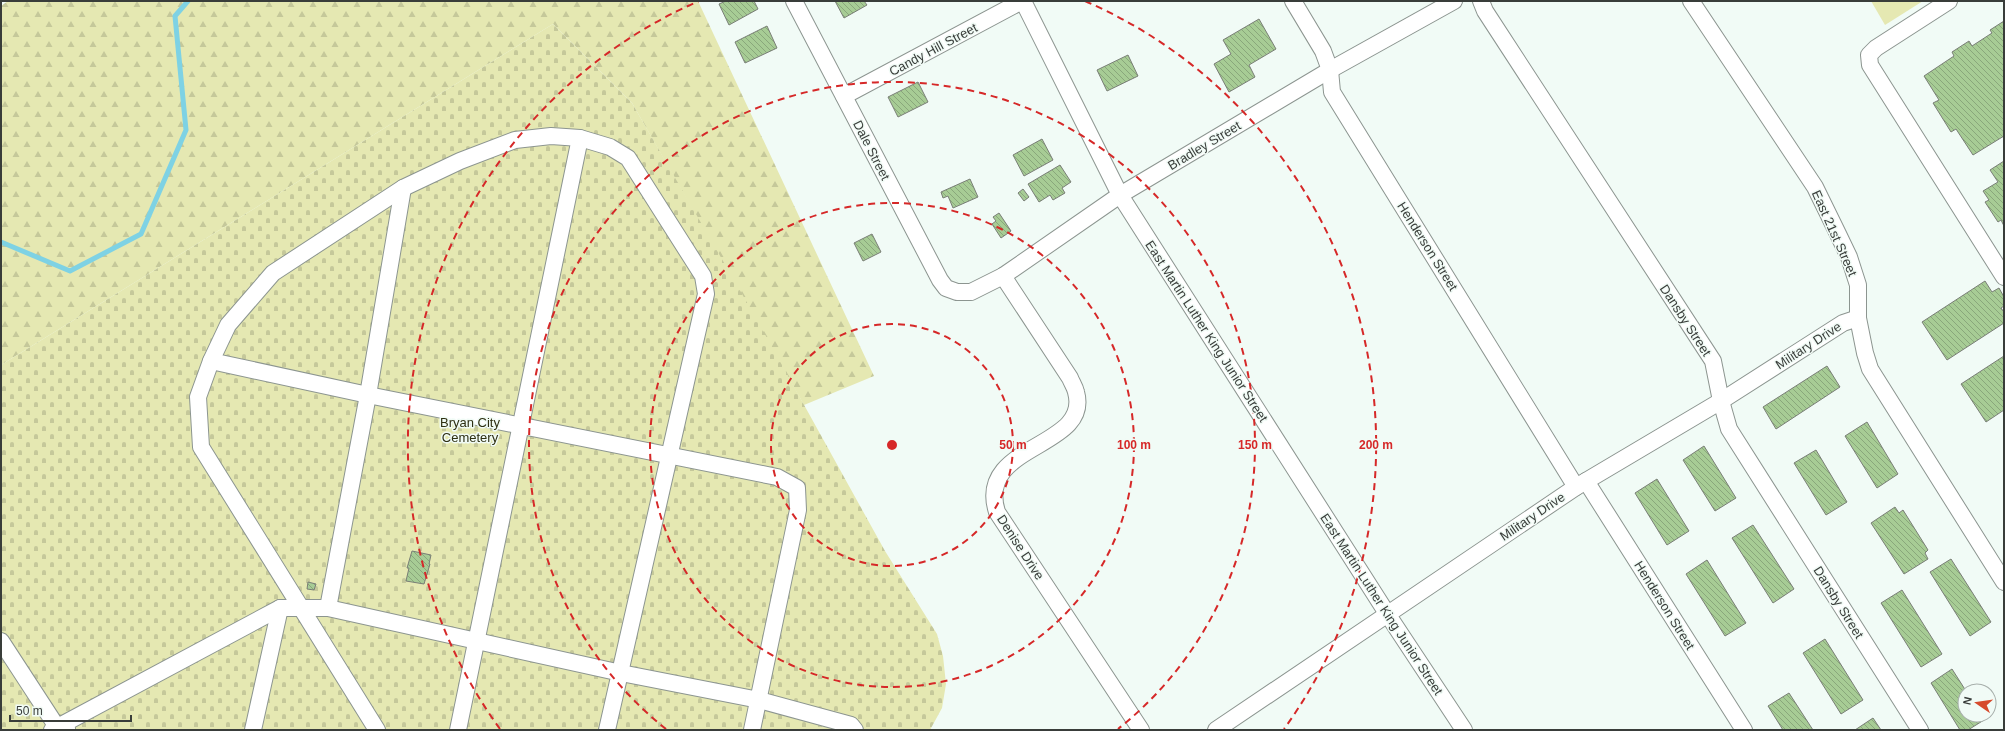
<svg xmlns="http://www.w3.org/2000/svg" width="2005" height="731" font-family="Arial,sans-serif">
<style>
.forest{fill:url(#forest-firs)}
.cemetery{fill:url(#cemetery-stones)}
.garden{fill:#e5e8b2}
.lines{fill:none;stroke-linecap:round;stroke-linejoin:round}
.stream{stroke:#7ed2e4;stroke-width:5}
.building{fill:url(#building-back-hatch);stroke:#797e76}
.minor-casing{stroke:#8c9590;stroke-width:18}
.minor{stroke:#fff;stroke-width:16}
.ring{fill:none;stroke:#d62828;stroke-width:2;stroke-dasharray:7 5}
.labels{text-anchor:middle;stroke-width:3;stroke-linejoin:round;paint-order:stroke}
.street-label{font-size:13px;fill:#393d3a;stroke:#f1fbf6}
.park-label{font-size:13px;fill:#2e2f12;stroke:#f1fbf6}
.centre{fill:#d62828;stroke:#f1fbf6;stroke-width:2}
.ring-label{font-size:12px;text-anchor:middle;font-weight:bold;fill:#d62828;stroke:#f1fbf6;stroke-width:3;stroke-linejoin:round;paint-order:stroke}
</style>
<defs>
<pattern id="forest-firs" width="22" height="20" patternUnits="userSpaceOnUse"><rect width="22" height="20" fill="#e5e8b2"/><path d="M5 1l3.5 6h-7zM16 11l3.5 6h-7z" fill="#c5c89a"/></pattern>
<pattern id="cemetery-stones" width="16" height="16" patternUnits="userSpaceOnUse"><rect width="16" height="16" fill="#e5e8b2"/><path d="M2 7V4a2 2 0 0 1 4 0v3zM10 15v-3a2 2 0 0 1 4 0v3z" fill="#c5c89a"/></pattern>
<pattern id="building-back-hatch" width="6" height="6" patternUnits="userSpaceOnUse"><rect width="6" height="6" fill="#a7cc95"/><path d="M-1 5l2 2M0 0l6 6M5-1l2 2" fill="none" stroke="#89a77b"/></pattern>
</defs>
<rect width="100%" height="100%" fill="#f1fbf6"/>
<!-- forest -->
<polygon class="forest" points="8,1 698,1 874,376 804,405 632,103 553,24 1,365 1,6"/>
<!-- cemetery -->
<polygon class="cemetery" points="553,24 632,103 757,320 885,551 937,634 943,656 946,684 942,708 930,730 1,730 1,365"/>
<!-- garden -->
<polygon class="garden" points="1871,1 1923,1 1885,25"/>
<g class="lines">
<!-- stream -->
<polyline class="stream" points="1,242 70,271 141,234 186,130 175,16 188,1"/>
</g>
<!-- building -->
<g class="building">
<polygon points="726,1 754,1 758,9 729,25 719,4"/>
<polygon points="835,1 864,1 867,5 844,18"/>
<polygon points="1259,19 1276,49 1249,65 1255,77 1229,92 1214,64 1231,54 1223,40"/>
<polygon points="2004,21 2004,136 1973,155 1956,129 1951,132 1933,103 1939,100 1924,76 1954,56 1952,52 1969,41 1972,46 1992,33 1990,30"/>
<polygon points="767,26 777,48 745,63 735,42"/>
<polygon points="1128,55 1138,76 1107,91 1097,70"/>
<polygon points="918,82 928,102 898,117 888,97"/>
<polygon points="1042,139 1053,160 1024,176 1013,155"/>
<polygon points="2004,161 2004,226 2001,220 1998,222 1985,202 1989,200 1983,191 1998,182 1990,170"/>
<polygon points="1060,165 1071,182 1062,188 1065,193 1053,200 1050,195 1039,202 1028,184"/>
<polygon points="970,179 978,197 953,208 948,196 943,198 941,192"/>
<polygon points="1023,189 1029,197 1024,201 1018,193"/>
<polygon points="999,213 1011,231 1001,238 992,224 996,221 993,217"/>
<polygon points="872,234 881,252 863,261 854,243"/>
<polygon points="1985,281 1992,292 1999,288 2004,297 2004,306 2001,308 2004,312 2004,323 1947,360 1922,322"/>
<polygon points="2004,356 2004,410 1986,422 1961,384"/>
<polygon points="1827,366 1840,387 1776,429 1763,407"/>
<polygon points="1867,422 1898,474 1877,488 1845,436"/>
<polygon points="1704,446 1736,498 1715,511 1683,460"/>
<polygon points="1816,450 1847,502 1826,515 1794,463"/>
<polygon points="1657,479 1689,531 1667,545 1635,493"/>
<polygon points="1895,507 1899,513 1903,510 1928,550 1925,553 1928,559 1904,574 1871,523"/>
<polygon points="1753,525 1794,589 1773,603 1732,538"/>
<polygon points="412,551 431,555 429,564 430,564 424,584 406,581 409,568 407,568"/>
<polygon points="1951,559 1991,622 1970,636 1930,572"/>
<polygon points="1707,560 1746,623 1725,636 1686,574"/>
<polygon points="308,582 316,584 314,590 307,589"/>
<polygon points="1902,590 1942,654 1921,667 1881,603"/>
<polygon points="1825,639 1863,700 1841,714 1803,653"/>
<polygon points="1952,669 1966,691 1965,715 1981,715 1984,720 1968,730 1960,730 1931,683"/>
<polygon points="1789,693 1813,730 1783,730 1768,706"/>
<polygon points="1873,718 1881,730 1855,730"/>
</g>
<g class="lines">
<defs>
<g id="minor">
<polyline points="794,1 940,280 946,288 957,292 971,292 1003,276 1120,195 1330,70 1454,1"/>
<polyline points="1023,1 1120,195 1388,615 1464,730"/>
<polyline points="1293,1 1323,51 1330,70 1332,92 1576,487"/>
<polyline points="1481,1 1485,11 1713,361 1721,401 1729,429 1920,730"/>
<polyline points="1691,1 1815,187 1838,234 1849,257 1858,285 1858,318 1865,353 1870,369 2004,582"/>
<polyline points="1949,1 1876,48 1869,55 1870,65 2004,277"/>
<polyline points="844,96 1022,1"/>
<path d="M1003 276 1070 378C1072 383 1075 387 1076 392 1092 449 975 443 997 512L1141 730"/>
<polyline points="211,361 368,395 777,477 797,488 798,510 752,730"/>
<polyline points="1586,481 1744,730"/>
<polyline points="328,608 368,395 403,188"/>
<polyline points="1,641 57,727 67,729"/>
<polyline points="52,730 280,608 328,608 621,673 759,700 851,725 855,730"/>
<polyline points="253,730 280,608"/>
<polyline points="377,730 201,447 198,397 211,361 228,325 273,273 403,188 460,161 515,140 551,136 580,138 610,147 628,158 703,276 706,294 607,730"/>
<polyline points="458,730 580,138"/>
<polyline points="1216,730 1576,487 1721,401 1843,323 1858,318"/>
</g>
</defs>
<!-- minor casing -->
<use href="#minor" class="minor-casing"/>
<!-- minor -->
<use href="#minor" class="minor"/>
</g>
<!-- distance rings -->
<g class="ring">
<circle cx="892" cy="445" r="121"/>
<circle cx="892" cy="445" r="242"/>
<path d="M666 729A363 363 0 1 1 1118 729"/>
<path d="M500 729A484 484 0 0 1 699 1M1085 1A484 484 0 0 1 1284 729"/>
</g>
<g class="labels">
<!-- street labels -->
<g class="street-label">
<text transform="translate(933 49) rotate(-28)" y="5">Candy Hill Street</text>
<text transform="translate(1204 145) rotate(-31)" y="5">Bradley Street</text>
<text transform="translate(872 150) rotate(63)" y="5">Dale Street</text>
<text transform="translate(1835 233) rotate(66)" y="5">East 21st Street</text>
<text transform="translate(1428 246) rotate(58)" y="5">Henderson Street</text>
<text transform="translate(1686 320) rotate(57)" y="5">Dansby Street</text>
<text transform="translate(1207 331) rotate(57)" y="5">East Martin Luther King Junior Street</text>
<text transform="translate(1808 345) rotate(-33)" y="5">Military Drive</text>
<text transform="translate(1532 516) rotate(-34)" y="5">Military Drive</text>
<text transform="translate(1021 547) rotate(57)" y="5">Denise Drive</text>
<text transform="translate(1839 602) rotate(58)" y="5">Dansby Street</text>
<text transform="translate(1382 604) rotate(57)" y="5">East Martin Luther King Junior Street</text>
<text transform="translate(1665 605) rotate(58)" y="5">Henderson Street</text>
</g>
<!-- park labels -->
<g class="park-label">
<text x="470" y="427">Bryan City<tspan x="470" dy="15">Cemetery</tspan></text>
</g>
</g>
<circle cx="892" cy="445" r="6" class="centre"/>
<g class="ring-label">
<text x="1013" y="449">50 m</text>
<text x="1134" y="449">100 m</text>
<text x="1255" y="449">150 m</text>
<text x="1376" y="449">200 m</text>
</g>
<!-- border -->
<rect width="2005" height="731" fill="none" stroke="#393d3a" stroke-width="4"/>
<!-- north arrow -->
<g transform="translate(1977 703) rotate(283)"><circle r="19" fill="#f1fbf6" stroke="#a7afab"/>
<path d="M0-3L7 15L0 10L-7 15Z" fill="#d64b2d"/>
<text y="-6" font-size="11" font-weight="bold" text-anchor="middle" fill="#393d3a">N</text>
</g>
<!-- scale -->
<path d="M10 715v6h121v-6" fill="none" stroke="#393d3a" stroke-width="2"/>
<text x="16" y="715" font-size="12" fill="#393d3a" stroke="#f1fbf6" stroke-width="3" paint-order="stroke">50 m</text>
</svg>
